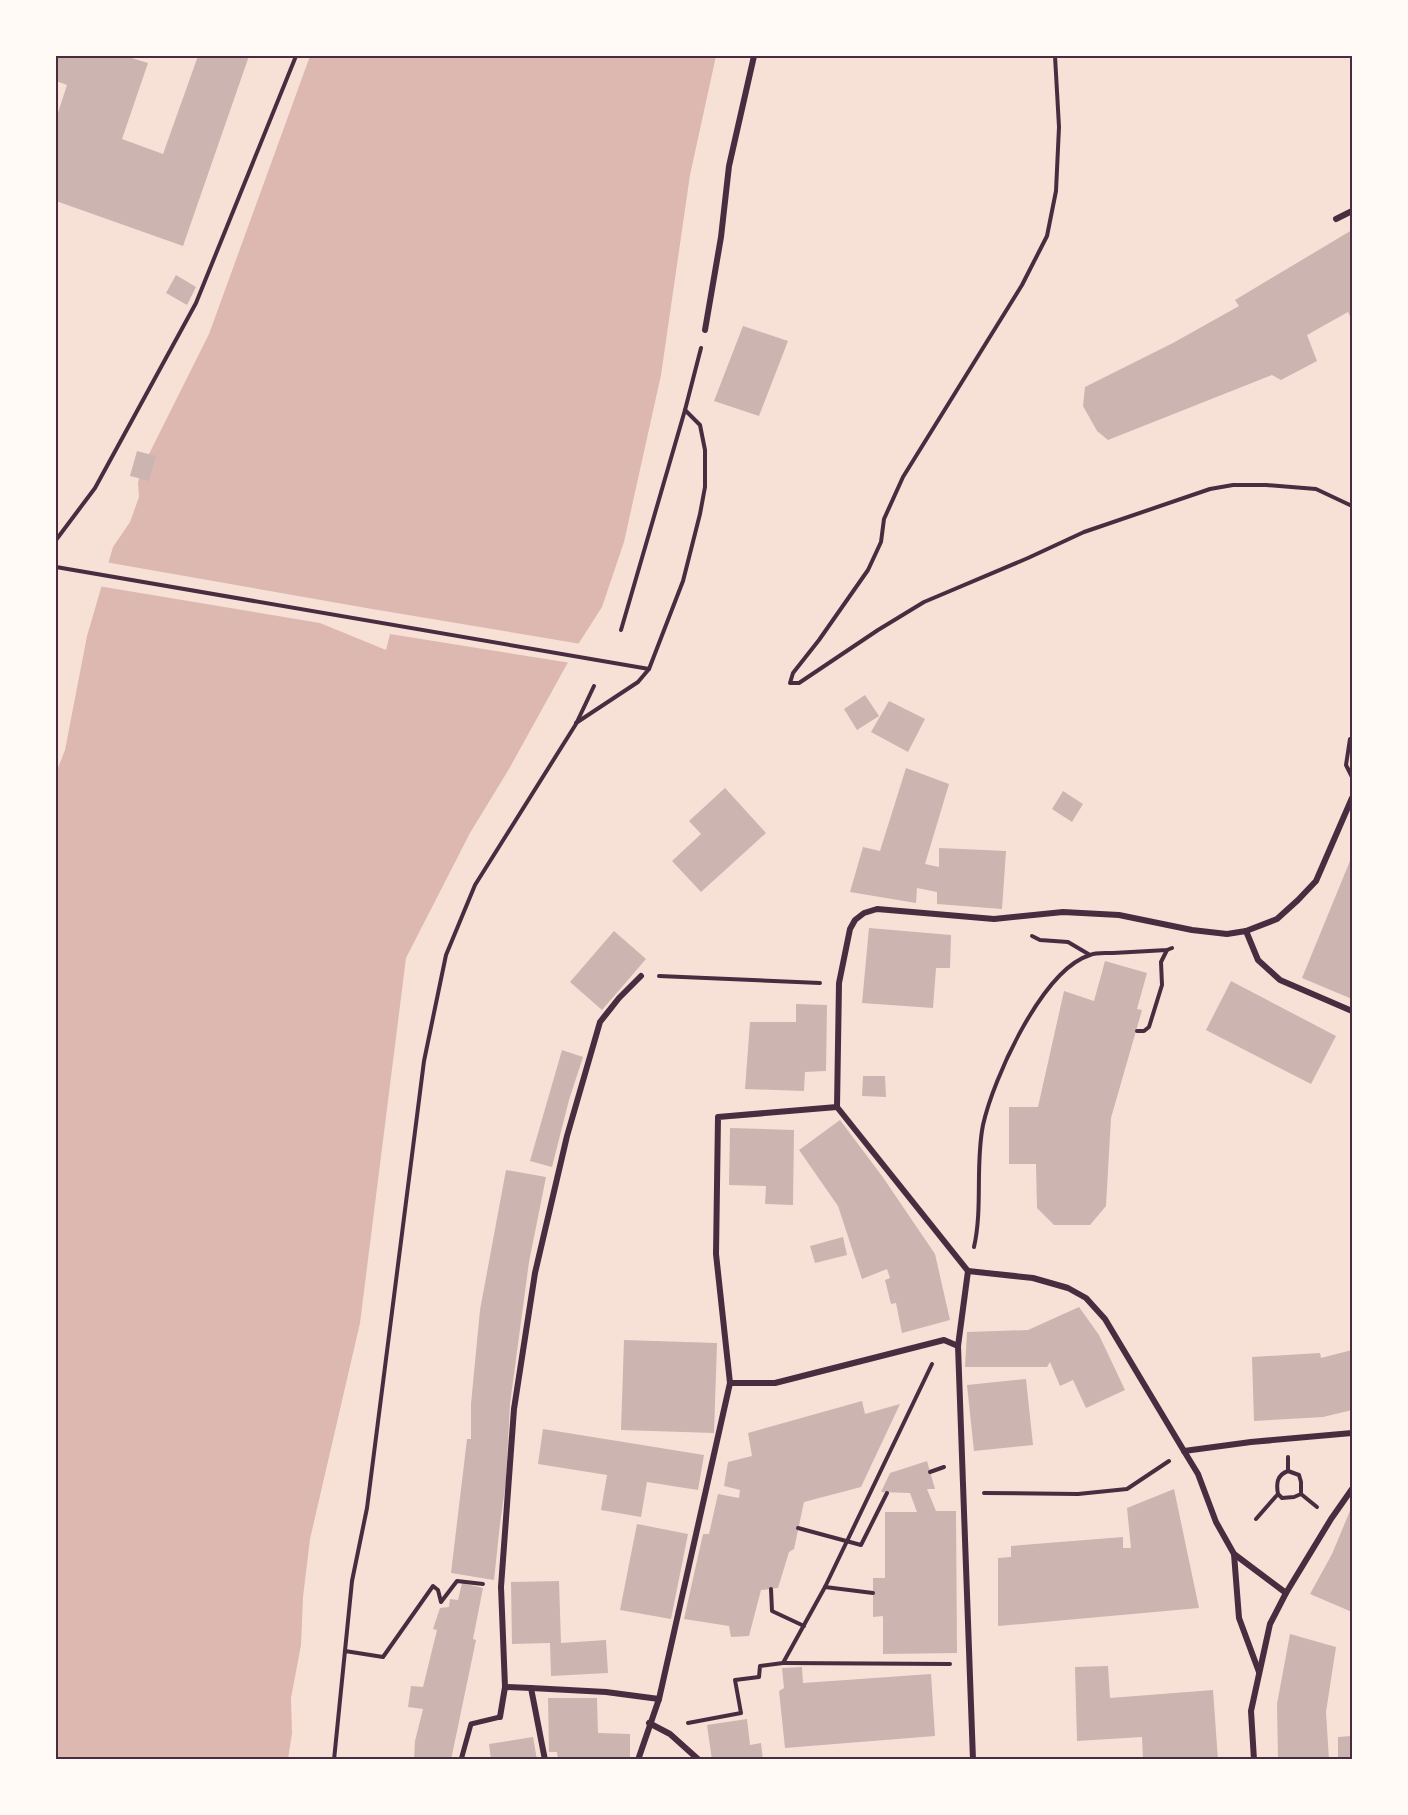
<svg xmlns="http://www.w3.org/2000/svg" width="1408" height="1815" font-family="'Source Serif 4',serif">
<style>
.water{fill:#dcb8b0}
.pier{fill:#f7e1d7}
.building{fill:#ccb4b1}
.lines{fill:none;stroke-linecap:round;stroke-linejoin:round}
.path{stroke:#4a2c40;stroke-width:4}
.pedestrian{stroke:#4a2c40;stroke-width:5}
.minor{stroke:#4a2c40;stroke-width:6}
.neatline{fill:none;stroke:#4a2c40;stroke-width:2}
</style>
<rect width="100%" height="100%" fill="#f7e1d7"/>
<!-- water -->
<polygon class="water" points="310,56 716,56 690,175 661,375 624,542 602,607 577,646 509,769 470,833 406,958 360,1323 310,1539 303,1597 301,1645 291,1698 292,1733 288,1759 56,1759 56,773 65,750 87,636 113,547 130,522 139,497 138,482 143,466 209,334"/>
<!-- pier -->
<polygon class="pier" points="105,562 372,609 581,644 571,663 390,634 386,650 320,623 98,586"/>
<!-- building -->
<g class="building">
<polygon points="56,56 125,56 148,63 122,139 163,154 198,56 249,56 183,246 56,201 56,119 67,85 56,81"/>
<polygon points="1352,230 1352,320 1348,312 1307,335 1317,361 1281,380 1272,375 1108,440 1097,431 1083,406 1085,387 1173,343 1239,306 1235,300"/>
<polygon points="176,275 196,287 187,305 166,293"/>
<polygon points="743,326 788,341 759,416 714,401"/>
<polygon points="137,451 156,456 149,481 130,476"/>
<polygon points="865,695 879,716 857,730 844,709"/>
<polygon points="889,701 925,719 908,752 871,732"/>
<polygon points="906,768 949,784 925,864 939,867 939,848 1006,851 1002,909 937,904 937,892 917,888 916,903 850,892 863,847 880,851"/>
<polygon points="725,788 766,833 701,892 672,861 701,834 689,821"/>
<polygon points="1063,791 1083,804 1072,822 1052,809"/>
<polygon points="1352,856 1352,999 1302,978"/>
<polygon points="869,928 951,935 950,968 936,968 933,1008 862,1003"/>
<polygon points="614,931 646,959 602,1010 570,982"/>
<polygon points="1105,961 1147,973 1137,1009 1142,1010 1111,1118 1106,1206 1090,1225 1054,1225 1037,1208 1036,1164 1009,1164 1009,1107 1038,1107 1064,991 1094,1001"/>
<polygon points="1231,981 1336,1036 1311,1084 1206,1030"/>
<polygon points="796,1004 827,1005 826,1071 805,1072 804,1091 745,1089 750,1022 796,1022"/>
<polygon points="562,1050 583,1057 569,1100 552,1167 530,1161"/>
<polygon points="863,1076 885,1076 886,1097 862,1096"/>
<polygon points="840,1120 882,1176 935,1254 950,1320 902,1333 896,1303 891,1304 885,1280 890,1278 887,1269 862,1279 838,1206 799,1150"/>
<polygon points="730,1128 794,1130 793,1205 765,1204 766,1186 729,1185"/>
<polygon points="506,1170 546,1177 529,1262 510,1404 506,1481 500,1524 494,1580 451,1573 467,1439 471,1439 471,1404 480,1310"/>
<polygon points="843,1237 847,1255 815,1263 810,1246"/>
<polygon points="1079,1307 1099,1335 1125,1390 1086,1408 1073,1380 1060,1386 1050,1362 1047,1367 965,1367 967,1332 1028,1330"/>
<polygon points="624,1340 717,1343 714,1433 621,1430"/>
<polygon points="1352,1350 1352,1410 1323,1417 1254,1421 1252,1357 1320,1353 1321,1358"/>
<polygon points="1026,1379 1033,1445 974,1451 967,1385"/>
<polygon points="862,1401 865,1414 900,1404 861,1487 804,1502 794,1549 789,1552 778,1588 761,1590 749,1636 731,1637 729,1626 684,1619 703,1534 709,1534 718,1494 739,1498 740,1490 724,1486 728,1462 752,1456 748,1433"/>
<polygon points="543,1429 704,1455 698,1490 647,1482 641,1517 601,1510 607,1475 538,1464"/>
<polygon points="927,1461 935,1489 927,1489 936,1511 956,1511 957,1653 883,1654 883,1616 873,1617 873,1578 885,1578 885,1512 917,1512 910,1493 881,1492 890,1473"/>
<polygon points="1174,1489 1199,1608 998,1626 998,1558 1011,1557 1011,1546 1123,1537 1123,1548 1131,1548 1127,1508"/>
<polygon points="1352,1506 1352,1612 1310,1594 1332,1554"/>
<polygon points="637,1524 688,1534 671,1619 620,1610"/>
<polygon points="559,1581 561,1643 606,1640 608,1673 551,1676 550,1643 512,1644 511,1582"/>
<polygon points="462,1583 483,1588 473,1639 476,1640 451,1760 414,1760 415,1741 423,1709 408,1707 411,1686 423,1687 437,1630 433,1629 440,1608 449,1607 450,1599 458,1600"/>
<polygon points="1290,1634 1336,1647 1326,1712 1329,1760 1278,1760 1277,1704"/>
<polygon points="1108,1666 1110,1698 1213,1690 1218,1760 1143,1760 1142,1737 1077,1741 1075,1667"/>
<polygon points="802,1667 803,1683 931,1674 935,1736 785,1748 779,1691 784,1688 782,1668"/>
<polygon points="548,1698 597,1698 598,1733 630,1734 630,1760 558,1760 557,1752 549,1752"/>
<polygon points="747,1719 750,1745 761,1743 763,1760 712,1760 707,1725"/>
<polygon points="1352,1736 1352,1760 1338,1760 1338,1737"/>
<polygon points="533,1737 537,1760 491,1760 489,1744"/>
</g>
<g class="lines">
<!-- path -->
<g class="path">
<polyline points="1055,56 1059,127 1056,191 1047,236 1022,285 903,477 884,519 881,542 868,570 819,640 793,673 790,683 799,683 878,630 924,602 1028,558 1084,532 1210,489 1233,485 1266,485 1316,489 1352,506"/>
<polyline points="56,540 95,488 196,303 296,56"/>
<polyline points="56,567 649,669"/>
<polyline points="621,630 685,410 701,348"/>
<polyline points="576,723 638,682 649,669 683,581 700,514 705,487 705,450 700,425 685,410"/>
<polyline points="1350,739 1346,765 1352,777"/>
<polyline points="1032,936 1040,940 1068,942 1090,955"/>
<polyline points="659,976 820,983"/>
<polyline points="1137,1031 1144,1031 1149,1027 1162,985 1161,962 1167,950"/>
<path d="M974 1247C983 1207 975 1165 983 1125 993 1079 1042 970 1090 955 1096 952 1106 953 1113 953 1131 952 1149 951 1167 950L1172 948"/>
<polyline points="1288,1457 1288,1471"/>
<path d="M1288 1471 1299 1475 1301 1482V1494L1294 1497 1282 1498 1278 1494C1276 1483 1277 1475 1288 1471Z"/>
<polyline points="930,1472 944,1467"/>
<polyline points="984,1493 1078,1494 1127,1489 1169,1461"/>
<polyline points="1301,1494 1317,1507"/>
<polyline points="1256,1519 1278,1494"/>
<polyline points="798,1528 861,1545 887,1493"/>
<polyline points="825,1587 873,1593"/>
<polyline points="771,1589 772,1611 804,1626"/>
<polyline points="345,1651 383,1657 433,1586 438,1590 441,1602 457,1581 483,1584"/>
<polyline points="783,1663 950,1664"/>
<polyline points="688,1723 741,1713 735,1680 759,1677 760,1666 783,1663 825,1587 932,1364"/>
<polyline points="334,1760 352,1581 367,1508 424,1061 446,955 475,885 576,724 594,686"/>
</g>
<!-- pedestrian -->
<polyline class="pedestrian" points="461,1760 471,1724 500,1717"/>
<!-- minor -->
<g class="minor">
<polyline points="1336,219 1352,211"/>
<polyline points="705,330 721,237 729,166 754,56"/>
<polyline points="1246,931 1258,960 1280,980 1352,1011"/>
<polyline points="968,1271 837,1107 839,983 850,929 855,920 864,913 877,909 994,919 1063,912 1119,915 1192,930 1227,934 1246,931 1277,919 1298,900 1316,881 1352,798"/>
<polyline points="968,1271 958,1346 973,1760"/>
<polyline points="968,1271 1033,1278 1068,1288 1086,1298 1105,1319 1184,1451 1198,1474 1216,1522 1234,1554 1286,1593"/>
<polyline points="730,1383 775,1383 944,1340 958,1346"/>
<polyline points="1184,1451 1251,1442 1352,1433"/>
<polyline points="1234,1554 1239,1618 1259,1672"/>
<polyline points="505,1687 531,1688 545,1760"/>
<polyline points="531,1688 606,1692 659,1699"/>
<polyline points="500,1717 505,1687 501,1587 514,1409 535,1273 567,1136 600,1022 619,998 641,976"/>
<polyline points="649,1723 670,1734 699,1760"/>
<polyline points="638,1760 659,1699 730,1383 716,1254 718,1117 837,1107"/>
<polyline points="1254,1760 1251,1711 1270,1624 1286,1593 1331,1519 1352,1489"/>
</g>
</g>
<!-- border -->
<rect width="1408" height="1815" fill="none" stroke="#fffaf5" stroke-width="114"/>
<rect x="57" y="57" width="1294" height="1701" class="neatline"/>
</svg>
